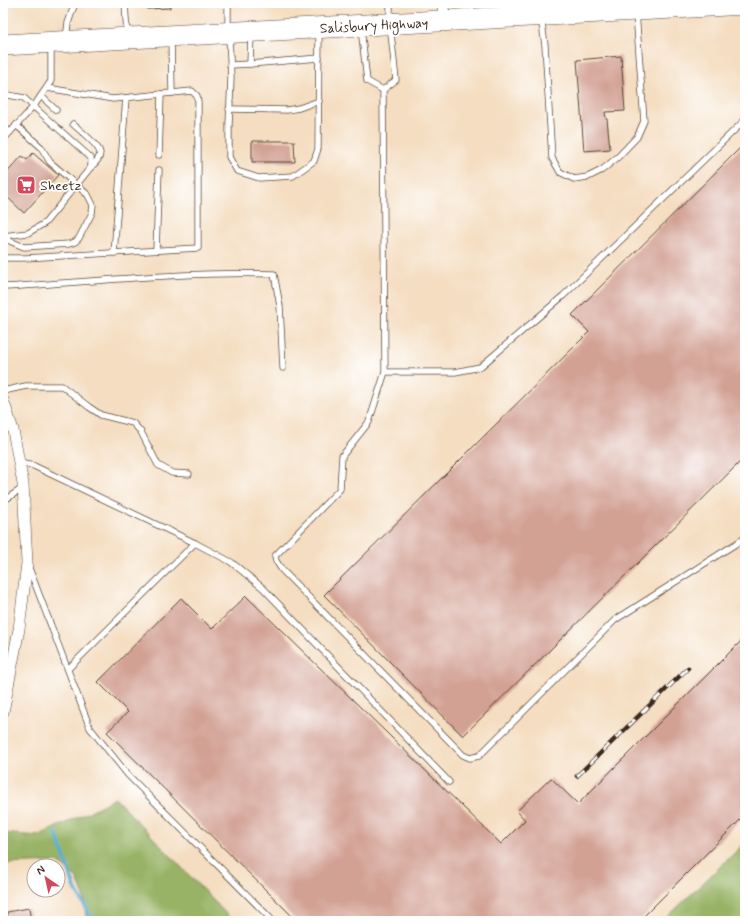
<svg xmlns="http://www.w3.org/2000/svg" width="748" height="924" font-family="Mynerve,sans-serif">
<style>
.forest{fill:#98b366;stroke:#6a6e42}
.lines{fill:none;stroke-linecap:round;stroke-linejoin:round}
.stream{stroke:#59add5;stroke-width:3.5}
.building{fill:#d3a194}
.lane-casing{stroke:#574536;stroke-width:7}
.street-casing{stroke:#574536;stroke-width:12}
.highway-casing{stroke:#574536;stroke-width:22}
.lane{stroke:#fff;stroke-width:5.5}
.street{stroke:#fff;stroke-width:11}
.highway{stroke:#fff;stroke-width:21}
.rail-casing{stroke:#3b2a1e;stroke-width:4.5}
.rail{stroke:#fff;stroke-width:3;stroke-dasharray:9;stroke-linecap:butt}
.labels{text-anchor:middle;stroke-width:3.5;stroke-linejoin:round;paint-order:stroke}
.street-label{font-size:14px;fill:#3b2a1e;stroke:#fff}
.poi-label{font-size:14px;fill:#3b2a1e;stroke:#fff;text-anchor:start}
</style>
<rect width="100%" height="100%" fill="#fff"/>
<filter id="ink" filterUnits="userSpaceOnUse"><feTurbulence type="fractalNoise" baseFrequency=".025" numOctaves="2"/><feDisplacementMap in="SourceGraphic" scale="8" xChannelSelector="R" yChannelSelector="G"/><feConvolveMatrix kernelMatrix="1 2 1 2 8 2 1 2 1" color-interpolation-filters="sRGB"/></filter>
<filter id="wash" filterUnits="userSpaceOnUse"><feTurbulence type="fractalNoise" baseFrequency=".012" numOctaves="4" result="noise"/><feDisplacementMap in="SourceGraphic" scale="16" xChannelSelector="R" yChannelSelector="G"/><feGaussianBlur stdDeviation="0.9" result="paint"/><feColorMatrix in="noise" values="0 0 0 0 0 0 0 0 0 0 0 0 0 0 0 0 0 1.4 0 .05"/><feComposite in="paint" operator="in"/></filter>
<g filter="url(#wash)">
<rect width="100%" height="100%" fill="#f4ddc0"/>
<!-- forest -->
<g class="forest">
<polygon points="115,798 233,921 86,921 84,896 76,877 58,862 3,864 3,833 37,836 87,813"/>
<polygon points="745,843 745,921 663,921"/>
</g>
<g class="lines">
<!-- stream -->
<polyline class="stream" points="56,833 76,891 94,921"/>
</g>
<g id="blocks">
<!-- building -->
<g class="building">
<polygon points="147,3 170,3 170,8 147,9"/>
<polygon points="621,56 625,111 605,112 606,119 607,119 610,149 584,151 577,60"/>
<polygon points="252,141 294,141 295,162 252,162"/>
<polygon points="745,143 745,457 463,736 324,595 589,332 572,315"/>
<polygon points="33,153 58,175 24,213 3,193 3,177 22,156 27,160"/>
<polygon points="246,596 501,844 525,820 517,811 551,778 578,804 745,637 745,815 639,921 297,921 107,732 128,712 98,682 181,598 212,629"/>
<polygon points="29,908 31,921 9,921 7,912"/>
</g>
</g>
</g>
<g filter="url(#ink)">
<use href="#blocks" fill-opacity="0" stroke="#574536" stroke-width="1"/>
<g class="lines">
<defs>
<g id="lane">
<polyline points="125,3 127,35"/>
<polyline points="228,3 228,28"/>
<polyline points="539,3 545,45 552,158 560,172 574,179 588,177 602,170 618,157 637,137 644,121 636,13"/>
<polyline points="361,28 367,81 383,90 396,80 390,24 390,3"/>
<polyline points="251,34 250,64 319,58"/>
<polyline points="229,37 231,78 229,125 229,157 237,171 259,178 293,176 314,161 318,149 319,31"/>
<polyline points="66,38 68,23 75,3"/>
<polyline points="171,39 172,93"/>
<polyline points="230,65 250,64"/>
<polyline points="383,90 385,372 455,372 480,367 563,296 745,120"/>
<polyline points="3,94 24,98 91,158 91,167 45,223 28,233 3,236"/>
<polyline points="41,96 56,110"/>
<polyline points="229,109 287,110 299,108 319,101"/>
<path d="M73 124C79 130 99 145 100 153 100 159 95 163 91 167"/>
<polyline points="4,127 10,132"/>
<polyline points="3,140 34,106 51,81 51,47"/>
<polyline points="159,155 161,94"/>
<polyline points="3,238 24,247 69,244 75,242 79,238 92,213 93,205 88,195 50,162 41,147 16,125"/>
<polyline points="156,250 159,170"/>
<polyline points="114,253 126,98"/>
<polyline points="3,256 6,258 25,258 198,248 198,102 197,96 192,91 113,99 47,88"/>
<path d="M3 287C93 282 183 271 274 274L280 306 283 368"/>
<polyline points="385,372 369,422 342,456 340,489 275,556 276,561 282,570 463,755 470,758 479,756 615,620 745,538"/>
<polyline points="3,391 26,386 62,386 89,407 101,415 133,423 141,432 158,465 172,473 189,474"/>
<polyline points="19,463 34,466 195,543 231,562 263,588 449,782"/>
<polyline points="3,501 23,488"/>
<polyline points="29,568 90,728 128,775 273,921"/>
<polyline points="68,669 195,543"/>
</g>
<g id="street">
<polyline points="443,3 444,21"/>
<polyline points="3,400 13,430 23,484 27,563 19,629 3,712"/>
</g>
<polyline id="highway" points="3,45 745,4"/>
</defs>
<!-- lane casing -->
<use href="#lane" class="lane-casing"/>
<!-- street casing -->
<use href="#street" class="street-casing"/>
<!-- highway casing -->
<use href="#highway" class="highway-casing"/>
<!-- lane -->
<use href="#lane" class="lane"/>
<!-- street -->
<use href="#street" class="street"/>
<!-- highway -->
<use href="#highway" class="highway"/>
<defs>
<polyline id="rail" points="577,776 688,668"/>
</defs>
<!-- rail casing -->
<use href="#rail" class="rail-casing"/>
<!-- rail -->
<use href="#rail" class="rail"/>
</g>
</g>
<!-- icons -->
<defs>
<symbol id="supermarket-square" viewBox="-11 -11 22 22"><rect x="-9" y="-9" width="18" height="18" rx="4" fill="#d1495b" stroke="#fff"/><path d="M-6-5.5h2.5l.6 2H6L4.5 2H-2.5L-4.4-4H-6ZM-1.5 3.2a1.3 1.3 0 1 0 .1 0ZM3 3.2a1.3 1.3 0 1 0 .1 0Z" fill="#fff"/></symbol>
</defs>
<g fill-rule="evenodd">
<use href="#supermarket-square" x="15" y="174" width="22" height="22"/>
</g>
<g class="labels">
<!-- street labels -->
<g class="street-label">
<text transform="translate(374 25) rotate(-3)" y="5">Salisbury Highway</text>
</g>
<!-- poi labels -->
<g class="poi-label">
<text x="40" y="190">Sheetz</text>
</g>
</g>
<!-- margin -->
<rect width="748" height="924" fill="none" stroke="#fff" stroke-width="16"/>
<!-- north arrow -->
<g transform="translate(46 878) rotate(326)"><circle r="19" fill="#ffffff" stroke="#b1aaa5"/>
<path d="M0-3L7 15L0 10L-7 15Z" fill="#d1495b"/>
<text y="-6" font-size="11" font-weight="bold" text-anchor="middle" fill="#3b2a1e">N</text>
</g>
</svg>
